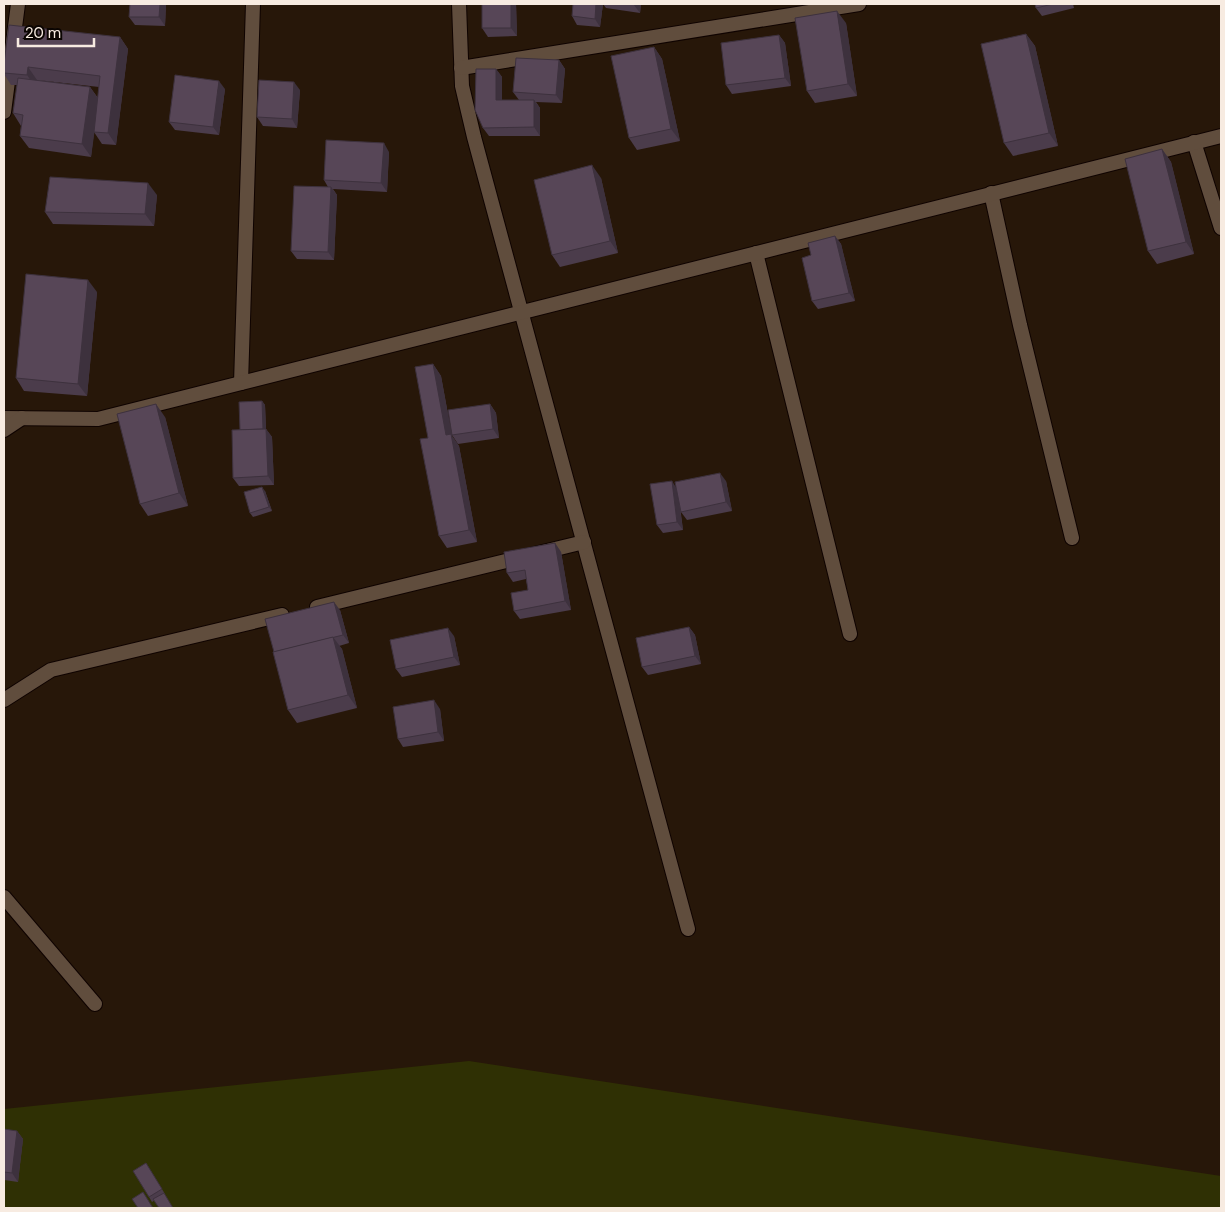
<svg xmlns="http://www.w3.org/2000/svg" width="1225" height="1212" font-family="'DM Sans',sans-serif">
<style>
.green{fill:#2f3004}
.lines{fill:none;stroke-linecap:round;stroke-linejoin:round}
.minor-casing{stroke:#0f0300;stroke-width:16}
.minor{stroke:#604d3d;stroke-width:14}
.wall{fill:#4b3c4b;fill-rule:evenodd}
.shaded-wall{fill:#3d313d}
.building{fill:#574657;stroke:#3d313d}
</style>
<rect width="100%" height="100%" fill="#271709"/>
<!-- green -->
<polygon class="green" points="469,1061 1221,1176 1221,1208 4,1208 4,1109"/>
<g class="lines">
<defs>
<g id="minor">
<polyline points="459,4 462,86 474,137 688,929"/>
<polyline points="461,68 859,4"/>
<polyline points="4,112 18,4"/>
<polyline points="1194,142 1221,228"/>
<polyline points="991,193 1020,325 1072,538"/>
<polyline points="756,253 850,634"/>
<polyline points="241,383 253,4"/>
<polyline points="4,418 98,419 1221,136"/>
<polyline points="4,430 22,418"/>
<polyline points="317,607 584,542"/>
<polyline points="4,700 51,670 282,615"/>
<polyline points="4,897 95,1004"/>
</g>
</defs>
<!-- minor casing -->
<use href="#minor" class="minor-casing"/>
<!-- minor -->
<use href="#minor" class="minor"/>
</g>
<!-- wall -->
<g class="wall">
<polygon points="130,4 166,4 165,26 135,25 129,17"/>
<polygon points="482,4 516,4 517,36 488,37 482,28"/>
<polygon points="603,4 600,27 577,25 572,16"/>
<polygon points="603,4 641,4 640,13 606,8"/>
<polygon points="1035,4 1073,4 1074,8 1042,16 1036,8"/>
<polygon points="846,23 857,96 815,103 807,91"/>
<polygon points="1026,34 1035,46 1058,146 1013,156 1004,143"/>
<polygon points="779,35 785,43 791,86 732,94 726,85"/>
<path d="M120 37 128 49 116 145 102 144 94 132 91 157 29 148 20 136 21 126 13 113 17 85H11L4 74V73ZM37 80 99 87 98 98 90 87Z"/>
<polygon points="654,47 662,59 680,141 637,150 629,138"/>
<polygon points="559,60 565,69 562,103 536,102 540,108 540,136 489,136 483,128 496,69 502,77 502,100 519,100 513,92"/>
<polygon points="225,89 219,135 175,130 169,122"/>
<polygon points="300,90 297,128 263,126 257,117"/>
<polygon points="1162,149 1171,162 1194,254 1157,264 1148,251"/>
<polygon points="389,152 387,192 333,189 337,195 334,260 297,259 291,251 328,187 324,180"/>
<polygon points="601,178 618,253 560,267 552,255"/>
<polygon points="157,195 154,226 53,224 45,212"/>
<polygon points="835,236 841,244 855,301 818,309 812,301 811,255"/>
<polygon points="97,292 87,396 24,391 16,378"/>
<polygon points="433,364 441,376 452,436 459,446 477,542 447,548 439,536 428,438"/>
<polygon points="262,401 265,405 266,429 272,437 274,485 239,486 233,478 240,430"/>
<polygon points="490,404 496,413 499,438 458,444 452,435"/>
<polygon points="165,417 188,506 148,516 140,504"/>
<polygon points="726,481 732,511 687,520 681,512 680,506 683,530 663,533 657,525 676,487"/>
<polygon points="265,491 272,511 253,517 250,513"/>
<polygon points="555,543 561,552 571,610 520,619 514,611 528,590 526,579 513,582 507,573"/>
<polygon points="340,610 349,643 339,646 342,649 357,708 297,723 288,710"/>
<polygon points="689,627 695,635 701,664 648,675 642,667"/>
<polygon points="454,636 460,665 402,677 396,669"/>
<polygon points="440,709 444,741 403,747 398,739"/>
<polygon points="4,1129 17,1131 23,1139 18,1182 4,1180"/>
<polygon points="146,1163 165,1194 152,1202 149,1197"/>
</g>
<!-- shaded-wall -->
<g class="shaded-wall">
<polygon points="160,4 166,4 165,26 159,17"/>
<polygon points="511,4 516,4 517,36 511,28"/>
<polygon points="596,4 603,4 600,27 595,19"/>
<polygon points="634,4 641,4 640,13 634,5"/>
<polygon points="837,11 846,23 857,96 848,84"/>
<polygon points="1026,34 1035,46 1058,146 1049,133"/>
<polygon points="779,35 785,43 791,86 785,78"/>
<polygon points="120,37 128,49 116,145 108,133"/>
<polygon points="654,47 662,59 680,141 671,129"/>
<polygon points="559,60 565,69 562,103 556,95"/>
<polygon points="28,67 37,80 36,88 27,75"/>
<polygon points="496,69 502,77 502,109 496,100"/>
<polygon points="219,81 225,89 219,135 213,127"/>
<polygon points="294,82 300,90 297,128 292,119"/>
<polygon points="90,87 99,100 91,157 82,144"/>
<polygon points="534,100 540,108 540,136 534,127"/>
<polygon points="384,143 389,152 387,192 381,183"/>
<polygon points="1162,149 1171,162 1194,254 1186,242"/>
<polygon points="592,165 601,178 618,253 610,241"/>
<polygon points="148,183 157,195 154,226 145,214"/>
<polygon points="331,187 337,195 334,260 328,252"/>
<polygon points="835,236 841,244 855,301 849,293"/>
<polygon points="88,280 97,292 87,396 78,384"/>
<polygon points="433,364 441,376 452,436 459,446 477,542 469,530 446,435"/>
<polygon points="262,401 265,405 266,429 272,437 274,485 268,476 263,431"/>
<polygon points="156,404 165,417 188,506 179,493"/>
<polygon points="490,404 496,413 499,438 493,429"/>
<polygon points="720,473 726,481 732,511 726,502"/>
<polygon points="672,481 677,489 683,530 677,522"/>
<polygon points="262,487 265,491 272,511 269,507"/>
<polygon points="555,543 561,552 571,610 565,601"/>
<polygon points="334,602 340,610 349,643 343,635"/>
<polygon points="689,627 695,635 701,664 695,656"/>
<polygon points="448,628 454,636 460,665 454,657"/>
<polygon points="333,637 342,649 357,708 348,695"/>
<polygon points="434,700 440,709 444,741 438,732"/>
<polygon points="17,1131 23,1139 18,1182 12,1173"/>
</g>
<!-- building -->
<g class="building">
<polygon points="130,4 160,4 159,17 129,17"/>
<rect x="482" y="4" width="29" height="24"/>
<polygon points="573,4 596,4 595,19 572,16"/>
<polygon points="1035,4 1053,4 1036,8"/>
<polygon points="837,11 848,84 807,91 795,18"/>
<polygon points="9,25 120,37 108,133 94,132 100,76 28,67 27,75 4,73 4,63"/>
<polygon points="1026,34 1049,133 1004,143 981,44"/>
<polygon points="779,35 785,78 726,85 721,43"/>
<polygon points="654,47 671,129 629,138 611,56"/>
<polygon points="516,58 559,60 556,95 513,92"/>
<polygon points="476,69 496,69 496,100 534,100 534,127 483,128 475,110"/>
<polygon points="175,75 219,81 213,127 169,122"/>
<polygon points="18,78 90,87 82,144 20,136 23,115 13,113"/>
<polygon points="259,80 294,82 292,119 257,117"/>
<polygon points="326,140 384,143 381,183 324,180"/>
<polygon points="1162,149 1186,242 1148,251 1125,159"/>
<polygon points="592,165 610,241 552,255 534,180"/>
<polygon points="50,177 148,183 145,214 45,212"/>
<polygon points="294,186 331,187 328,252 291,251"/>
<polygon points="835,236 849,293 812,301 802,258 811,255 808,243"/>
<polygon points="26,274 88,280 78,384 16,378"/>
<polygon points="433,364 446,435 451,434 469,530 439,536 420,439 428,438 415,367"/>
<polygon points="262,401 263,429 240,430 239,402"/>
<polygon points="156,404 179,493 140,504 117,414"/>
<polygon points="490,404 493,429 452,435 448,410"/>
<polygon points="266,429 268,476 233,478 232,430"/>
<polygon points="720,473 726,502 681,512 675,482"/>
<polygon points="672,481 677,522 657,525 650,484"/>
<polygon points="262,487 269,507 250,513 244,492"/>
<polygon points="555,543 565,601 514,611 511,593 528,590 525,570 507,573 504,552"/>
<polygon points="334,602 343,635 274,652 265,619"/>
<polygon points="689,627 695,656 642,667 636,638"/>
<polygon points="448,628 454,657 396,669 390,640"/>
<polygon points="333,637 348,695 288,710 273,652"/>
<polygon points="434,700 438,732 398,739 393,707"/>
<polygon points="4,1129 17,1131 12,1173 4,1172"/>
<polygon points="146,1163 162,1189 149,1197 133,1171"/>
<polygon points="143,1192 153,1208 138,1208 132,1199"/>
<polygon points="164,1193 173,1208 159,1208 153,1199"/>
</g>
<!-- border -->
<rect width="1225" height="1212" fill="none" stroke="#f7ebe1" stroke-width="10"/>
<!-- scale -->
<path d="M18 38v8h76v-8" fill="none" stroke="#f7ebe1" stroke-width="2.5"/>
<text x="25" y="38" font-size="15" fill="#f7ebe1" stroke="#0b0502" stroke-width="4" paint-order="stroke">20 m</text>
</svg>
